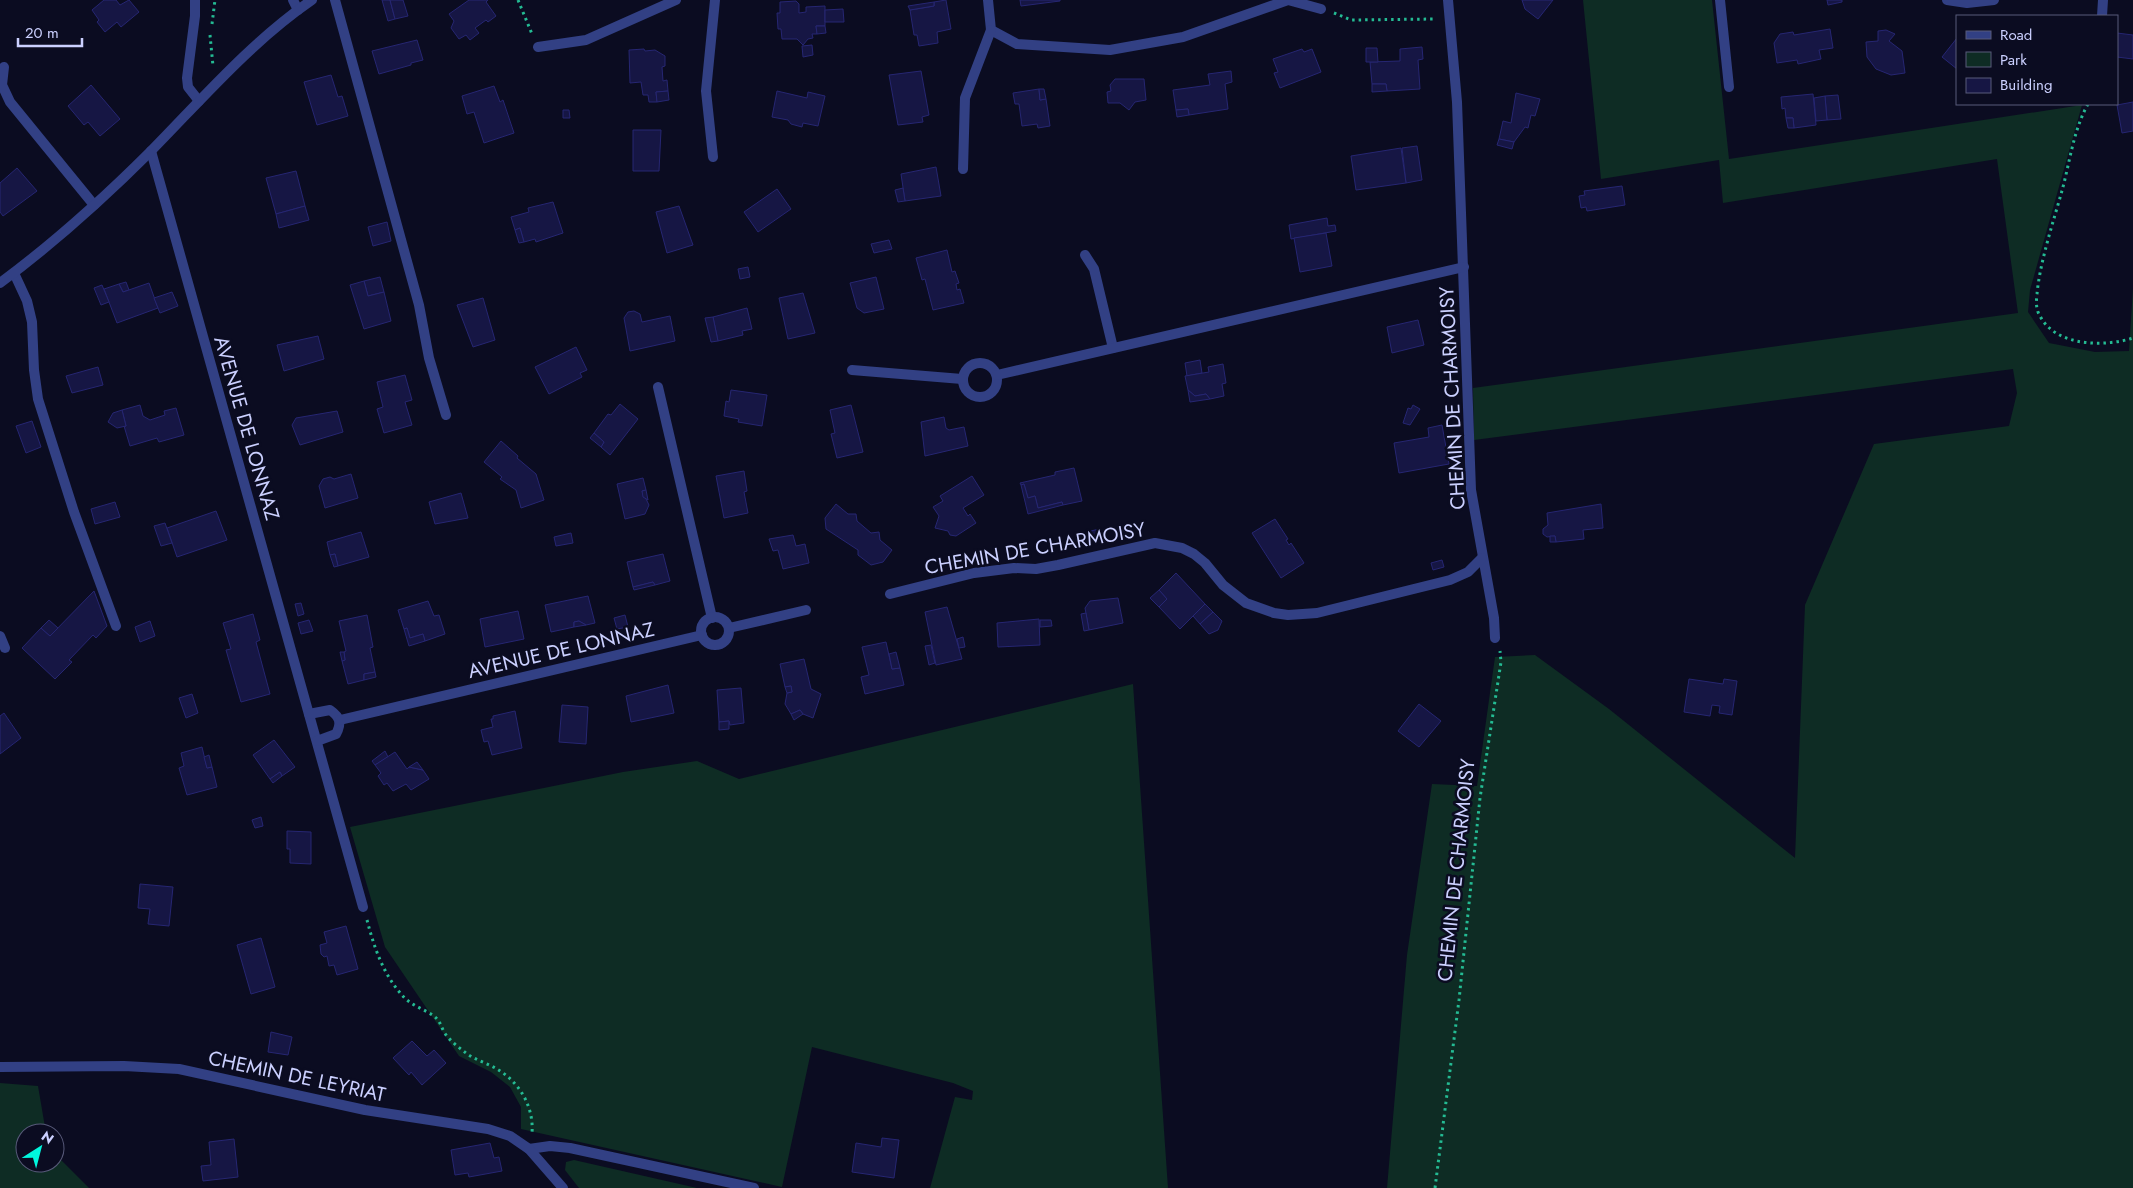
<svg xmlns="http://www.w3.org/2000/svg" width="2133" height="1188" font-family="Jost,sans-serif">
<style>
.green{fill:#0e2c24}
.building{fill:#161644;stroke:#262672}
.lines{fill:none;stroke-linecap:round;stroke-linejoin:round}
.path{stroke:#24bb93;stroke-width:3;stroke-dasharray:2.5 4;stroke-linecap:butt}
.lane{stroke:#324084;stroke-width:10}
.street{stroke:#324084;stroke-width:10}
.labels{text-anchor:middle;stroke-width:5;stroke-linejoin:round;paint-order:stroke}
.street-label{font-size:20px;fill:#cbd0ff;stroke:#0b0c21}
</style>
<rect width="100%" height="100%" fill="#0b0c21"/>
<!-- green -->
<g class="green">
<polygon points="1583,0 1712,0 1729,159 2082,105 2030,290 2028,312 2049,343 2095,352 2129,351 2133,288 2133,1188 1387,1188 1407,955 1432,784 1477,786 1495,657 1535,655 1609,709 1795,858 1805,605 1874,444 2009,426 2017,393 2013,369 1474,440 1473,388 2018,313 1997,159 1723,203 1719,160 1601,179"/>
<polygon points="1133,684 1168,1188 930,1188 955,1097 972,1100 973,1091 953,1083 812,1047 782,1187 521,1129 521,1107 510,1087 491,1072 459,1056 385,947 350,827 623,772 697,761 739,779"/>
<polygon points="0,1083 38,1086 46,1133 25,1133 25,1163 55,1163 55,1154 89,1188 0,1188"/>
<polygon points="574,1160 697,1188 579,1188 565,1170 566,1162"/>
</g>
<!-- building -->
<g class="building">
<polygon points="104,0 116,0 120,5 129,0 139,12 121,27 117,22 105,32 97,22 99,20 92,10"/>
<polygon points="382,0 390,0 395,19 388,21"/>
<polygon points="390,0 403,0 408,16 395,19"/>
<polygon points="469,0 488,0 486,2 496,16 488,22 486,20 475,28 479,33 470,40 466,35 459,39 451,28 454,21 449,14"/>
<polygon points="946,0 951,29 937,32 938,43 919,46 917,35 914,35 910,10 934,6 934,2"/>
<polygon points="1020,0 1060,0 1060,1 1021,6"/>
<polygon points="1522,0 1553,0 1538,19 1525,9"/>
<polygon points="1827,0 1842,0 1842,2 1828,5"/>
<polygon points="796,1 799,4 799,13 806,12 806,7 825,6 825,26 816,26 817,34 812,34 813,38 808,39 803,45 797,39 782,39 781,29 778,29 777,13 780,13 780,2"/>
<polygon points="934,2 934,6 910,10 908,6"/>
<polygon points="843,9 844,22 825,22 825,10"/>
<polygon points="816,26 825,26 826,33 817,34"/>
<polygon points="1830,29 1833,48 1819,50 1821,59 1798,64 1797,60 1777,63 1774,43 1780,34 1793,32 1794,35"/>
<polygon points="1886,30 1895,34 1889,41 1902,51 1905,73 1891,75 1876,69 1867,57 1866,42 1878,41 1878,31"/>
<polygon points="2117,33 2133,35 2133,59 2117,57"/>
<polygon points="1957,38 1957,69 1942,57"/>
<polygon points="417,40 423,60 411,63 411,65 379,74 372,51"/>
<polygon points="812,45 813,55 803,57 802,46"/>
<polygon points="1422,47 1423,59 1418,60 1420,89 1387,91 1386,84 1372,84 1370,62 1400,61 1400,49"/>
<polygon points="1366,48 1377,48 1378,62 1366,62"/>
<polygon points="644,49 645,51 655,50 665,56 665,66 662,67 663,81 667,80 668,91 656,92 657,102 649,102 648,95 643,95 641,82 630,83 629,50"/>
<polygon points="1302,49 1304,52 1312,49 1321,72 1280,88 1274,73 1278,72 1273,59"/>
<polygon points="921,71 929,115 922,117 923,122 898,125 889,75"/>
<polygon points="1231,71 1232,82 1225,84 1228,109 1189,115 1188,109 1176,110 1173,90 1210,85 1208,74"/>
<polygon points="331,75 338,97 342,96 348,116 317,125 304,82"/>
<polygon points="1115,79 1144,79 1146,100 1135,102 1129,110 1120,103 1108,103 1107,92 1111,91 1110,85"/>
<polygon points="1372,84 1386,84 1387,91 1372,92"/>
<polygon points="91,85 120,119 100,136 88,122 84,125 68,106"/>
<polygon points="494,86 500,102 503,100 514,133 484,143 474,112 467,114 462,96"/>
<polygon points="1039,89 1040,100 1046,99 1050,126 1038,128 1037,124 1022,126 1019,104 1015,104 1013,93"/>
<polygon points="1039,89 1044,89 1046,99 1040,100"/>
<polygon points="668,91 669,100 657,102 656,92"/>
<polygon points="777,91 807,98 808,92 825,96 818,126 803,123 802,127 791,124 788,120 772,117"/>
<polygon points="1516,93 1540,99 1535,116 1531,115 1528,128 1525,127 1514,142 1499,139 1503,121 1511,123"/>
<polygon points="1813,94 1816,125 1794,128 1793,118 1786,118 1785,108 1782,109 1781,97"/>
<polygon points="1838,95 1841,119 1827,120 1825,96"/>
<polygon points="1825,96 1827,120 1816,121 1814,98"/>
<polygon points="2133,102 2133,131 2122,133 2117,105"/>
<polygon points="1188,109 1189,115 1177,117 1176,110"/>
<polygon points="563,110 569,110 570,118 563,118"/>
<polygon points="1786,118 1793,118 1794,128 1788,128"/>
<polygon points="633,130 661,130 659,171 633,171"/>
<polygon points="1499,139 1514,142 1512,149 1497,145"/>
<polygon points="1417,146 1422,180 1406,183 1402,148"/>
<polygon points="1401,148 1406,183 1356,190 1351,156"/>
<polygon points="936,167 941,196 905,201 901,174"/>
<polygon points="17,168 37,191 3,216 0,212 0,183"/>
<polygon points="296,171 305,206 276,214 266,178"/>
<polygon points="1622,186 1625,205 1587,211 1586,207 1581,208 1579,196 1585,195 1584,191"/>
<polygon points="903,188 905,201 898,202 895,190"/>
<polygon points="777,189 791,209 758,232 744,212"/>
<polygon points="553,202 563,233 536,242 535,239 524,242 520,228 515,230 511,217 529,212 528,208"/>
<polygon points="305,206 309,220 279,228 276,214"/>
<polygon points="679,206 693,245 667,253 656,212"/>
<polygon points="1327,218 1328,226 1335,225 1336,231 1291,239 1289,225"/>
<polygon points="387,222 391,241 373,246 368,227"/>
<polygon points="520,228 524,242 519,243 515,230"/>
<polygon points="1326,233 1332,266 1300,272 1294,238"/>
<polygon points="889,240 892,249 874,253 871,244"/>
<polygon points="947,250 952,272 955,271 959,283 956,284 957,290 960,289 964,303 933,310 925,279 922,280 916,258"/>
<polygon points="748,267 750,277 740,279 738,269"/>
<polygon points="380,277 384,292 368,296 364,281"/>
<polygon points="876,277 884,309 864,313 857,308 850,283"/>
<polygon points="364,281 368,296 384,292 391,321 364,329 350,285"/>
<polygon points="126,282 129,290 123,292 119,284"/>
<polygon points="149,283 158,308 117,323 104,289 119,284 123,292"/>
<polygon points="102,285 109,302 101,305 94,288"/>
<polygon points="172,292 178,306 160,313 154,298"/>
<polygon points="803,293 815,333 788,339 779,298"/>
<polygon points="483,298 495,340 473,347 457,305"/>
<polygon points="747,308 752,329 742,331 743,335 718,341 713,317"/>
<polygon points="634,311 640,314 642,322 670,316 675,341 630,351 624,318 628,312"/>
<polygon points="713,317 718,341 711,342 705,318"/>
<polygon points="1418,320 1424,345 1392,353 1387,327"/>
<polygon points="318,336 324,359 284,371 277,345"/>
<polygon points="576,347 587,370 580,373 582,377 549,394 535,367"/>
<polygon points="1200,360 1202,373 1187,376 1185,363"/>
<polygon points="1223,364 1226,383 1222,384 1224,396 1210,399 1206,394 1195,396 1188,390 1185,376 1209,372 1208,367"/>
<polygon points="98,367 103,385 72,393 66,376"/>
<polygon points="405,375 412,400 405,402 412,425 384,433 377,409 383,407 377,382"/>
<polygon points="731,390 767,395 762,426 738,422 739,419 724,416 726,401 729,402"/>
<polygon points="1188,390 1195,396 1206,394 1210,399 1190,402"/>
<polygon points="620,404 638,419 610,455 601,447 604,442 594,433 608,414 611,415"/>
<polygon points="140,405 143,416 150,420 165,415 164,411 176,408 184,435 159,442 157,438 130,446 124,426 126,426 122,410"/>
<polygon points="851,405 863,452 837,458 831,434 835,433 830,410"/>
<polygon points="1413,405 1420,409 1410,425 1403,423 1408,408 1411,409"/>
<polygon points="122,410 126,426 117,428 108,422 113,413"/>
<polygon points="337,411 343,432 300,445 292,425 296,418"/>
<polygon points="944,417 946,428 949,430 964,427 968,446 925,456 921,422"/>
<polygon points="32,421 41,447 26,453 16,426"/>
<polygon points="1442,425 1449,464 1399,473 1394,443 1429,437 1428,428"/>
<polygon points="594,433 604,442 601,447 590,438"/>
<polygon points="501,441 518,456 517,458 536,474 544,500 521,508 516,490 500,479 502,477 484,462"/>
<polygon points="1074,468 1082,501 1063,505 1062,502 1038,508 1035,496 1028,498 1024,484 1021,485 1020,483 1055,475 1055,472"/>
<polygon points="744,471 747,491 744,492 748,513 724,518 716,476"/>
<polygon points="351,474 358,498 325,508 319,486 323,479 330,477 334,479"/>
<polygon points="972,476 984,495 963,508 968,516 970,514 976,523 956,536 950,535 948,531 935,528 939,516 933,507 943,501 940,496"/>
<polygon points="643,478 646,490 642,491 649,505 645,514 625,519 617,484"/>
<polygon points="1024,484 1028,498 1035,496 1038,508 1062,502 1063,505 1028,514 1021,485"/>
<polygon points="646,490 648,500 643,497 642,491"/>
<polygon points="461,493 468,518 435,524 429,502"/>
<polygon points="115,502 120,517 95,524 91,509"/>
<polygon points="836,504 848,514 856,514 857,521 871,533 879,532 880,540 892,550 883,562 871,565 858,555 858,550 826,529 825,518"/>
<polygon points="1601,504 1603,528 1583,530 1584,539 1556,542 1555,536 1547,537 1543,534 1543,529 1548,525 1547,513"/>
<polygon points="216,511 227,540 177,557 167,528"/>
<polygon points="1275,519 1288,539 1286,540 1289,545 1291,543 1304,563 1281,578 1252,533"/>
<polygon points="165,523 172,543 161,546 154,526"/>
<polygon points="1099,529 1100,535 1093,537 1091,531"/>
<polygon points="361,532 369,557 338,566 335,554 330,555 327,542"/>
<polygon points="571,533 573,543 556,546 554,537"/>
<polygon points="793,535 796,546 805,544 809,563 783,569 778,550 773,551 769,539"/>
<polygon points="1550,536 1555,536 1556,542 1550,542"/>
<polygon points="335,554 338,566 334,567 330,555"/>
<polygon points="663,554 670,581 655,585 653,582 633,587 627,562"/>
<polygon points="1442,560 1444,567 1433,570 1431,563"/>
<polygon points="1176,573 1205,604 1180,629 1159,607 1167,599 1159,590"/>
<polygon points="653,582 655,585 634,590 633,587"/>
<polygon points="1159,590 1167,599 1159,607 1150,598"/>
<polygon points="94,591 107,626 96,638 93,635 69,660 72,662 55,679 22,648 41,628 50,636"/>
<polygon points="588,596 595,623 586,625 579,621 574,622 574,627 551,632 545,605"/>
<polygon points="1118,598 1123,623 1089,630 1085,608 1090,601"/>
<polygon points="428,601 434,616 439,615 445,634 425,641 423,634 410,638 407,628 404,629 398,610"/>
<polygon points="301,603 304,614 298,616 295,604"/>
<polygon points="1205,604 1213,612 1200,624 1193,616"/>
<polygon points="947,607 962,659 936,665 925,612"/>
<polygon points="518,611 524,639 485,647 480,619"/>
<polygon points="1213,612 1222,621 1218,630 1209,634 1200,624"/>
<polygon points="1086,613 1089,630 1084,631 1081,614"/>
<polygon points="253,614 260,640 256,642 270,694 241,702 226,650 231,649 223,623"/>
<polygon points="367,615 373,647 370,648 375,672 364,674 364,680 348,684 342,661 345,660 344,652 346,651 339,621"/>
<polygon points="625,615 628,627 617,629 614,618"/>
<polygon points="1039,619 1040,645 998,647 997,623"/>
<polygon points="49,620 58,628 50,636 41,628"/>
<polygon points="309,620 313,631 301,634 298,623"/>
<polygon points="1040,620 1051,620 1052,626 1040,627"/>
<polygon points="150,621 155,636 140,642 135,627"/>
<polygon points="579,621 586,625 574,627 574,622"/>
<polygon points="407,628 410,638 423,634 425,641 409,646 404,629"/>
<polygon points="963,637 965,647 959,648 957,639"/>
<polygon points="886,642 892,669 900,668 904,685 865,694 861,677 869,675 862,647"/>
<polygon points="931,645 935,663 929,665 925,646"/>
<polygon points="340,652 344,652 345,660 342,661"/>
<polygon points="896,652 900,668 892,669 889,654"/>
<polygon points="804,659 811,689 821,694 813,718 803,714 800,710 791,714 785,704 787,693 792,692 791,686 785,687 780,664"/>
<polygon points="375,672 376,677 364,680 364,674"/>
<polygon points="1689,679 1723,684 1724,679 1737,681 1732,715 1719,713 1720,706 1712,705 1710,716 1684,712"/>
<polygon points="668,685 674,713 631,722 626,696"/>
<polygon points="791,686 792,692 787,693 785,687"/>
<polygon points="741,688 744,723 730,725 729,721 719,722 717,690"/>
<polygon points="192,694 198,713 186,718 179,698"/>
<polygon points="1419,704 1441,721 1419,747 1398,731"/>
<polygon points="562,705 588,707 586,744 559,742"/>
<polygon points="800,710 803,714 794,720 791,714"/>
<polygon points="515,711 522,748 492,755 488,741 484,742 481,730 493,727 491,719 493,719 493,716"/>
<polygon points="4,713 21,738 0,754 0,716"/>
<polygon points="729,721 729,729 719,730 719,722"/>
<polygon points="274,740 295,767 282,776 280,772 270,779 253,755"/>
<polygon points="202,747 207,768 212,767 217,787 187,795 179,768 184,766 181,753"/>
<polygon points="385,751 388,757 375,765 372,761"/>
<polygon points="395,752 407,769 409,767 423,770 429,779 411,790 406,784 393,791 387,783 384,785 378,776 381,773 375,765"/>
<polygon points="209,755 212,767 207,768 204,757"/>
<polygon points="417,762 423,770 409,767"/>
<polygon points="280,772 282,776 273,783 270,779"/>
<polygon points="261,817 263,826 255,828 252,820"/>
<polygon points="287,831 311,832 311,864 290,863 290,849 287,849"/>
<polygon points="140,884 173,887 169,926 148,924 150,909 138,908"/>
<polygon points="346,926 358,969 337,975 334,965 329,966 327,956 324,957 321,954 320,945 327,943 324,932"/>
<polygon points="261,938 275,987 251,994 237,945"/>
<polygon points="271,1032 292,1037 288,1055 268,1052"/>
<polygon points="412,1041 427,1056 434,1050 446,1063 422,1085 411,1072 409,1075 393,1058"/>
<polygon points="882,1138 899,1140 894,1178 852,1172 856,1143 881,1147"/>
<polygon points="234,1139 238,1177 203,1181 201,1166 211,1165 209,1142"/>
<polygon points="490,1143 494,1158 499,1157 502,1171 469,1177 468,1173 455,1175 451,1150"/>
</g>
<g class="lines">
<!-- path -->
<g class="path">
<polyline points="518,0 532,34"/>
<polyline points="1334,13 1351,20 1434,19"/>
<polyline points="212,24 215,0"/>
<polyline points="210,35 213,66"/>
<path d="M2088 104C2074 129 2070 160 2063 187 2054 220 2040 261 2037 294 2036 302 2036 310 2040 316 2056 347 2105 347 2133 338"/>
<path d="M367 920C374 947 383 974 402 995 410 1005 424 1009 434 1016 440 1021 441 1026 444 1032 449 1040 458 1047 466 1053 475 1060 487 1063 497 1069 519 1082 534 1106 532 1133"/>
<polyline points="1435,1188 1459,1000 1480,798 1501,662 1500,651"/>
</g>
<!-- lane -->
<g class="lane">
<polyline points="195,0 195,16 187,78 188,87 199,101"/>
<polyline points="14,273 27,301 32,322 34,370 38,399 74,512 116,626"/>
<polyline points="529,1149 550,1146 570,1148 754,1188"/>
</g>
<!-- street -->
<g class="street">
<polyline points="293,0 298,10"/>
<polyline points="335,0 419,305 429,358 446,415"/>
<polyline points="988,0 991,30 1017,44 1110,50 1183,37 1288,0 1321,9"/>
<polyline points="1448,0 1457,102 1471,490 1494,618 1495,638"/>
<polyline points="1720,0 1729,87"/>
<polyline points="1947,0 1967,3 1994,0"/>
<polyline points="2102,16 2103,0"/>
<polyline points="538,47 586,40 676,0"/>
<polyline points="4,67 2,85 10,102 94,205"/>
<polyline points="151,151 363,907"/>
<polyline points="713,157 706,91 715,0"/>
<polyline points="963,169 965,98 991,30"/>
<polyline points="1085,255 1094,269 1113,348"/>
<path d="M0 283C54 243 104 198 151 151 203 98 251 42 312 0"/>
<circle cx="980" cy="380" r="17"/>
<polyline points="852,370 962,379"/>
<polyline points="997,375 1464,267"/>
<polyline points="658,387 712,618"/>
<polyline points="890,594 974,573 1014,568 1036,569 1058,565 1155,543 1182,548 1194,554 1205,563 1223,585 1246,603 1274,613 1288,615 1317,613 1450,580 1468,572 1482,558"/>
<circle cx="715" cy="631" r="14"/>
<polyline points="729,628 806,610"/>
<polyline points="0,636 5,648"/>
<path d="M309 714 330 710C340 717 342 723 336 734L317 741"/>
<polyline points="340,720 702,635"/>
<polyline points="0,1067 124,1066 179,1069 365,1110 488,1129 510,1136 529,1149 563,1188"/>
</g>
</g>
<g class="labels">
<!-- street labels -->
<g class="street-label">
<text transform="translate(1452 398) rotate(-93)" y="7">CHEMIN DE CHARMOISY</text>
<text transform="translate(247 428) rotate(74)" y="7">AVENUE DE LONNAZ</text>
<text transform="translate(1035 548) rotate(-10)" y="7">CHEMIN DE CHARMOISY</text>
<text transform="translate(561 650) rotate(-13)" y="7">AVENUE DE LONNAZ</text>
<text transform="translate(1456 870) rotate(-84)" y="7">CHEMIN DE CHARMOISY</text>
<text transform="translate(297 1076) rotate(12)" y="7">CHEMIN DE LEYRIAT</text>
</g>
</g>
<!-- legend -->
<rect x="1956" y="15" width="162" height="90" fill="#0b0c21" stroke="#585a7a"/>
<rect x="1966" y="31" width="25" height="8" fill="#324084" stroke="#585a7a"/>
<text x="2000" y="40" font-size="15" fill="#cbd0ff">Road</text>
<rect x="1966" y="52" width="25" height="15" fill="#0e2c24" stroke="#585a7a"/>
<text x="2000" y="65" font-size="15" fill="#cbd0ff">Park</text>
<rect x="1966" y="78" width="25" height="15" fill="#161644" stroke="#585a7a"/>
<text x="2000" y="90" font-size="15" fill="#cbd0ff">Building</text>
<!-- north arrow -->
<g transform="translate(40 1148) rotate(36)"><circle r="24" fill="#0b0c21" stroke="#585a7a"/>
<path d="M0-4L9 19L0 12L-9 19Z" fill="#00f6dd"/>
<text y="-8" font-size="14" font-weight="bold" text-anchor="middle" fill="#cbd0ff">N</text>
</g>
<!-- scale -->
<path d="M18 38v8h64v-8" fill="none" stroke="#cbd0ff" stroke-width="2.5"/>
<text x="25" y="38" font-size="15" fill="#cbd0ff" stroke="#0b0c21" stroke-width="4" paint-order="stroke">20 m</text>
</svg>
